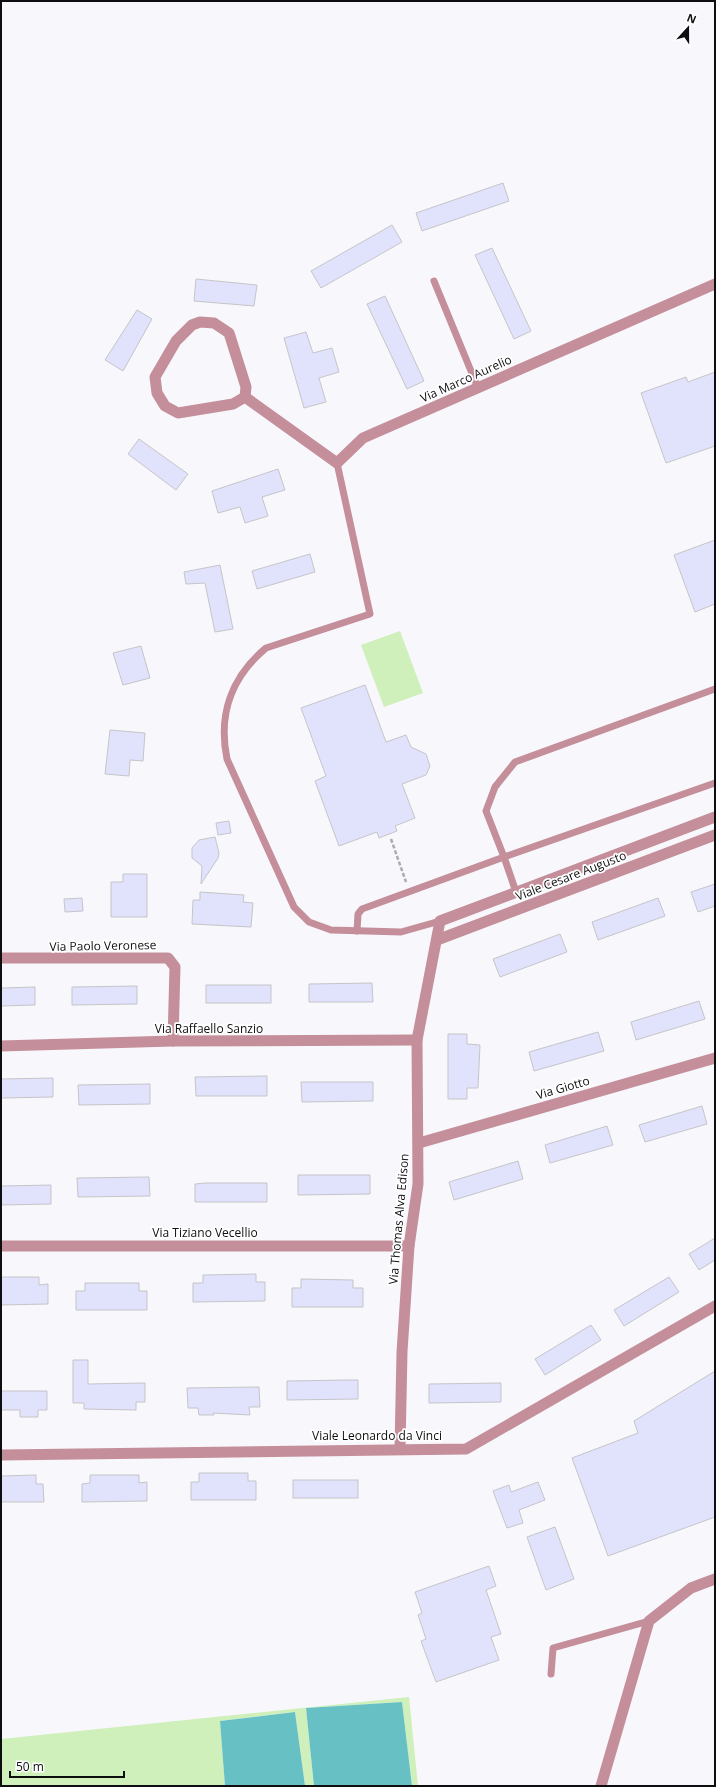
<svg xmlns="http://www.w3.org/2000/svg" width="716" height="1787" font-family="'Open Sans',sans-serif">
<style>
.green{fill:#cfefbb}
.water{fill:#67c0c4}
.building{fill:#e1e2fb;stroke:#c5c5c9}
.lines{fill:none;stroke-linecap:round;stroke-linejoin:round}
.path{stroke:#acacb0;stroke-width:2.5;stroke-dasharray:4 2;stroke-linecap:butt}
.service{stroke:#c48f9b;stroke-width:7}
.minor{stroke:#c48f9b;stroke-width:11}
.labels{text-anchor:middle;stroke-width:3.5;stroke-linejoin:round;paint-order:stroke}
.street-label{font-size:12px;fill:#0e0e10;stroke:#fff}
</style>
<rect width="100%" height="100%" fill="#f8f8fc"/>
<!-- green -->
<g class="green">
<polygon points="400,631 423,693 384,707 361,645"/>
<polygon points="409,1697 418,1786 412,1786 402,1702 306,1708 314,1786 305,1786 295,1712 220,1721 225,1786 1,1786 1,1739"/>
</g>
<!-- water -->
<g class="water">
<polygon points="402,1702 412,1786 314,1786 306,1708"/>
<polygon points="295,1712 305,1786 225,1786 220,1721"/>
</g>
<!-- building -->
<g class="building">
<polygon points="503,183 509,201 422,231 416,213"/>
<polygon points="392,225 402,242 321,288 311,271"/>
<polygon points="492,248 531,331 514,339 475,255"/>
<polygon points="196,279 257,285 254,306 194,301"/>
<polygon points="385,296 424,381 407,389 367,304"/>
<polygon points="137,310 152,319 123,371 105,360"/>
<polygon points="306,332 313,353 332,348 339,372 319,378 326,402 304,408 284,338"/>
<polygon points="715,372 715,446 666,463 641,393 686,377 688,382"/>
<polygon points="139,439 188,474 176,490 128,454"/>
<polygon points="278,469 285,490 262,497 268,516 245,523 240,507 218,513 212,491"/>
<polygon points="715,540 715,604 695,612 674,555"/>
<polygon points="310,554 315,572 257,589 252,571"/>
<polygon points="220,565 233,629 215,632 205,583 186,584 184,572"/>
<polygon points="141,646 150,678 123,685 113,653"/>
<polygon points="365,685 386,742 406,735 411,747 426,754 430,766 426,775 402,784 415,818 395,826 397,831 379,838 377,832 339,846 315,781 326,776 301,708"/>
<polygon points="110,730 145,733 143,761 130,760 129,776 105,774"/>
<polygon points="229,821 231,833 218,835 216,823"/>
<polygon points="215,837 219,853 218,858 201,884 202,866 192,858 192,848 199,840"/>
<polygon points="123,874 147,874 147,917 111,917 111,882 123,882"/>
<polygon points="715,884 715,906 698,912 691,892"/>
<polygon points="200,892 244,895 243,902 253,903 251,927 192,924 193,900 200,900"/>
<polygon points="82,898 83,911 65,912 64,899"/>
<polygon points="658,898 665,916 598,940 592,922"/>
<polygon points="560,934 567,952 500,977 493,959"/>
<polygon points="372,983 373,1002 309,1002 309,984"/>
<rect x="206" y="985" width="65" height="18"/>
<polygon points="137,986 137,1004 72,1005 72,987"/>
<polygon points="35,987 35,1005 1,1006 1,988"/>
<polygon points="699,1001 705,1019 636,1040 631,1022"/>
<polygon points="598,1032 604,1051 534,1071 529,1052"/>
<polygon points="448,1034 467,1034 467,1044 480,1045 478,1088 467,1088 467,1099 448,1099"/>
<polygon points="267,1076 267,1096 196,1096 195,1077"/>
<polygon points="53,1078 53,1097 1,1098 1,1079"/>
<polygon points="301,1082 373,1082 373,1101 302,1102"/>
<polygon points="150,1084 150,1104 79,1105 78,1085"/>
<polygon points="702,1106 707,1124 645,1142 639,1125"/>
<polygon points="607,1126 613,1145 550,1163 545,1145"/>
<polygon points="518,1161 523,1179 454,1200 449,1182"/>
<polygon points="298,1175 370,1175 370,1194 298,1195"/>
<polygon points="149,1177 150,1196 78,1197 77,1178"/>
<polygon points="205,1183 267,1183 267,1202 195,1202 195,1184"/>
<polygon points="51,1185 51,1204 1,1205 1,1186"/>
<polygon points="715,1238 715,1260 699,1270 689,1254"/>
<polygon points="256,1274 256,1282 265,1282 265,1301 193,1302 193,1283 203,1283 203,1275"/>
<polygon points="1,1277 39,1277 39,1285 48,1284 48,1304 1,1305"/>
<polygon points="669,1277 679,1292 624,1326 614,1310"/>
<polygon points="301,1279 353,1280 353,1288 363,1288 363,1307 292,1307 292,1288 301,1288"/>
<polygon points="85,1283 139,1283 139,1291 147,1291 147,1310 76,1310 76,1291 85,1291"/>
<polygon points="591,1325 601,1340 545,1375 535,1359"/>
<polygon points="73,1360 88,1360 88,1384 145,1383 145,1402 136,1402 136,1410 84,1409 84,1403 73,1403"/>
<polygon points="715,1371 715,1517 608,1556 572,1458 638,1433 634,1421"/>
<polygon points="347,1380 358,1380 358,1399 287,1400 287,1381"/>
<polygon points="501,1383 501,1402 429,1403 429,1384"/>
<polygon points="259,1387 260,1407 249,1407 250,1415 213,1413 214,1415 199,1415 198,1408 188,1408 187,1388"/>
<polygon points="1,1391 47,1391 47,1410 38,1410 38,1417 20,1417 20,1410 1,1410"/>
<polygon points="199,1473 248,1473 248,1481 256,1481 256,1500 191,1500 191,1482 199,1482"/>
<polygon points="36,1475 36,1484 43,1484 44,1502 1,1502 1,1476"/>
<polygon points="90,1475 139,1475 139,1483 147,1482 147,1501 82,1502 82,1484 90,1483"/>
<rect x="293" y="1480" width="65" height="18"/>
<polygon points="538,1482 545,1500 519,1510 523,1523 507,1528 493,1491 509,1485 511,1492"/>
<polygon points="555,1527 574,1579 546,1590 527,1537"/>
<polygon points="489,1566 496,1586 486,1590 501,1634 491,1637 499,1660 436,1682 421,1641 426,1639 418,1615 422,1613 415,1592"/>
</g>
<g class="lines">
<!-- path -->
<polyline class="path" points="391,839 406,882"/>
<!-- service -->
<g class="service">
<polyline points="434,281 478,388"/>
<path d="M337 463 370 614 266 648C231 677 218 715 227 759L294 907 309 922 331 930 401 932 440 921"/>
<polyline points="516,892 504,857 486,811 495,787 515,762 715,689"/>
<polyline points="357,931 358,914 362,909 504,857 715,783"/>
<polyline points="551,1674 553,1648 649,1621"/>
</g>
<!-- minor -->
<g class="minor">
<polygon points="200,322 214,323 229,333 246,387 245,397 233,404 178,413 165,406 157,393 155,377 176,341 192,325"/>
<polyline points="245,397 337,463 363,438 715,284"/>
<polyline points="437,940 715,835"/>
<polyline points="1,958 168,958 175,967 173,1041"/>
<polyline points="1,1046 173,1041 417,1040"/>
<polyline points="419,1143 715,1058"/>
<polyline points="1,1246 409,1246"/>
<polyline points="400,1448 402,1352 409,1246 418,1184 417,1040 440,921 715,817"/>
<polyline points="1,1455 466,1449 715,1306"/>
<polyline points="601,1786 649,1621 691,1588 715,1579"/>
</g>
</g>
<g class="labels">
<!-- street labels -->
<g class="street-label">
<text transform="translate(466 379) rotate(-24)" y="4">Via Marco Aurelio</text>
<text transform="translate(571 876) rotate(-21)" y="4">Viale Cesare Augusto</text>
<text transform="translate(103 946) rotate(-1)" y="4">Via Paolo Veronese</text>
<text x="209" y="1033">Via Raffaello Sanzio</text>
<text transform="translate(563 1088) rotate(-16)" y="4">Via Giotto</text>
<text transform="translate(399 1219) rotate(-85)" y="4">Via Thomas Alva Edison</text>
<text x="205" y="1237">Via Tiziano Vecellio</text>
<text x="377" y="1440">Viale Leonardo da Vinci</text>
</g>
</g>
<!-- border -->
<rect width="716" height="1787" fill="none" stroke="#0e0e10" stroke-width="4"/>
<!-- north arrow -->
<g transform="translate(688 28) rotate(21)" stroke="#ffffff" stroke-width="3" paint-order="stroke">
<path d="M0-3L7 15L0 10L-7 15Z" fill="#0e0e10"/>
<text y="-6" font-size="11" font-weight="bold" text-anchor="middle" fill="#0e0e10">N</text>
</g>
<!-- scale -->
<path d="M10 1771v6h114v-6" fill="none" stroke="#0e0e10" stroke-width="2"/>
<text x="16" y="1771" font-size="12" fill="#0e0e10" stroke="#ffffff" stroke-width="3" paint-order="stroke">50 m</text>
</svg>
